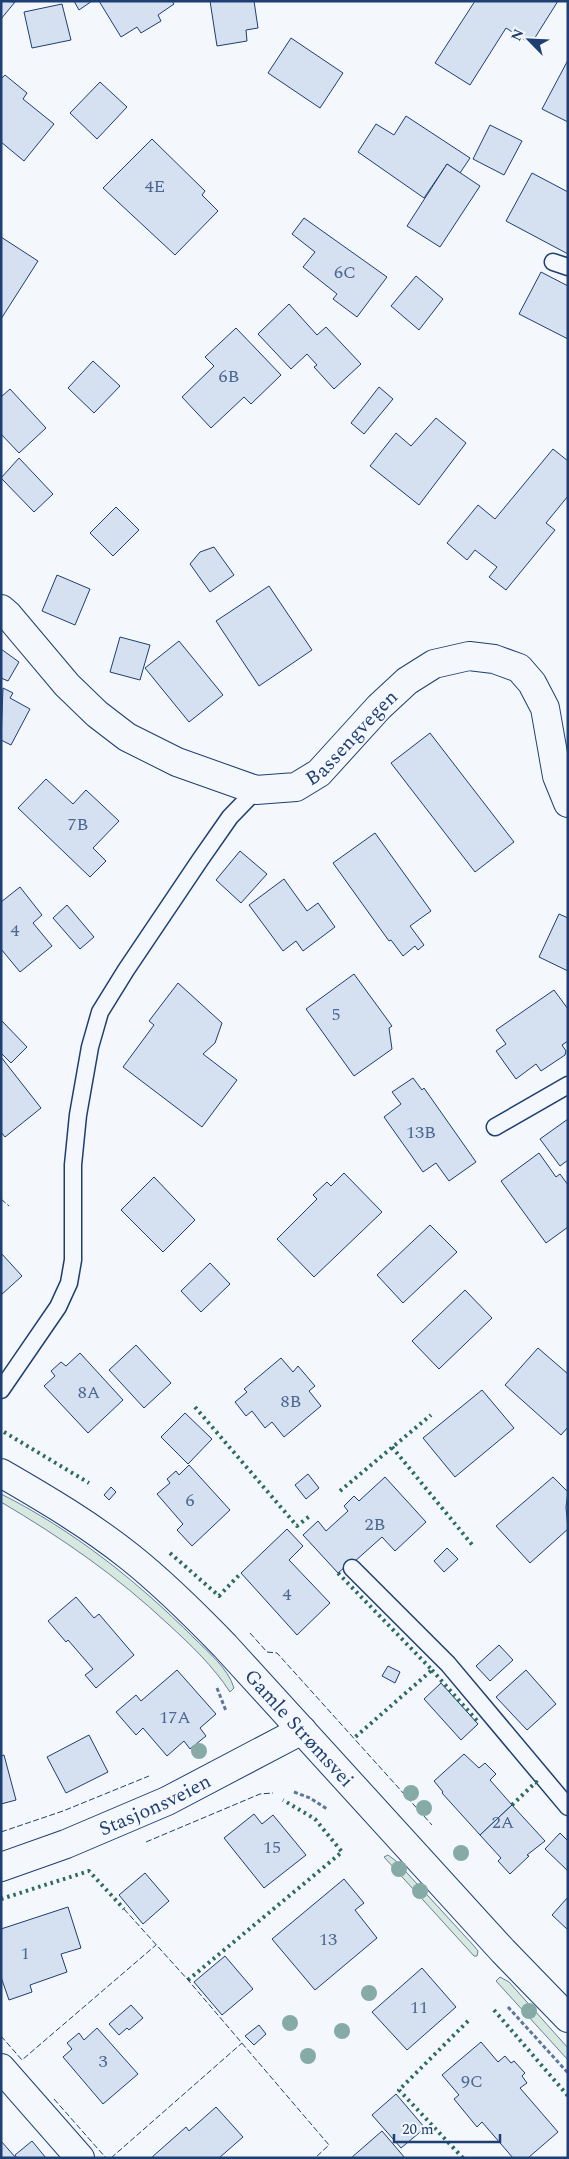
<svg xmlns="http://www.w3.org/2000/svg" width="569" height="2159" font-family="Spectral,serif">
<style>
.green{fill:#d7e8df;stroke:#687fa3}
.building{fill:#d5e0f0;stroke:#1d3f73}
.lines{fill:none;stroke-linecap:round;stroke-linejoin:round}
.lane-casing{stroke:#1d3f73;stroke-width:19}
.street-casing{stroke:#1d3f73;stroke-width:30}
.secondary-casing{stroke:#1d3f73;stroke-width:30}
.path{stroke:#5e769c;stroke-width:3;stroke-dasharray:4 2.5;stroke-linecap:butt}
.lane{stroke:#f4f7fb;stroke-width:16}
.street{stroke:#f4f7fb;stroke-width:28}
.secondary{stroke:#f4f7fb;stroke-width:28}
.hedge{stroke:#2c6c60;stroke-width:4;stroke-dasharray:2.5 4;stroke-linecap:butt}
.fence{stroke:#1d3f73;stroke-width:1;stroke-dasharray:6 2.5;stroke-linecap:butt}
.tree{fill:#86aba6}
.labels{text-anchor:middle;stroke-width:4;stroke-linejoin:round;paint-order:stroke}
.number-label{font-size:18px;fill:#4b6792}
.street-label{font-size:20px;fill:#1d3f73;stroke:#f4f7fb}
</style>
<rect width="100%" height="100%" fill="#f4f7fb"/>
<!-- green -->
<g class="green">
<path d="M1 1494C73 1530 137 1581 194 1638 208 1652 228 1668 234 1688L230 1692C213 1666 191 1645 168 1624 117 1576 62 1538 1 1502Z"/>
<polygon points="388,1855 396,1861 474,1946 478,1951 477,1956 474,1956 384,1857"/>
<polygon points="500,1977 509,1982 568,2048 568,2060 496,1981"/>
</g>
<!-- building -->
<g class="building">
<polygon points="1,1 15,2 1,19"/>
<polygon points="74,1 92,1 79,10"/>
<polygon points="99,1 172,1 174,4 158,15 161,21 141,33 137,27 121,37"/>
<polygon points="210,1 254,1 258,28 246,30 247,41 217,46"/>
<polygon points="475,1 558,1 531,44 506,28 470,85 435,63"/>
<polygon points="62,4 71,40 32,48 24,12"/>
<polygon points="291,38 343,73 320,108 268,73"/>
<polygon points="568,60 568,122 542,109"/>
<polygon points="5,75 27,93 23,99 54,124 24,161 1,142 1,79"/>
<polygon points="100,82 127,107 97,139 70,113"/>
<polygon points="406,116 470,158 460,173 447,164 424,198 358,152 376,124 394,135"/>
<polygon points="490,125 522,141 504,175 473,159"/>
<polygon points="152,139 205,191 202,195 218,211 175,255 103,188"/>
<polygon points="447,164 480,186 440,247 407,226"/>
<polygon points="532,173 568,192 568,254 506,221"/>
<polygon points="304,218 387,277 357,317 333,299 337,294 303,267 315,252 292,234"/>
<polygon points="1,237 38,261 1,319"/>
<polygon points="541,272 568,286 568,339 519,314"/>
<polygon points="416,276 443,299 419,330 391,306"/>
<polygon points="289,304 317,335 326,327 361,364 334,389 314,367 317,365 307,354 291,369 258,334"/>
<polygon points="236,328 281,375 251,404 244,397 211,428 182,397 214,366 205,357"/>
<polygon points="93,361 120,386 94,413 68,388"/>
<polygon points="379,387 393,399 364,434 351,423"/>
<polygon points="10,389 46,428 19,453 1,434 1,397"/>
<polygon points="436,418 466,443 419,505 370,466 396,433 411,446"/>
<polygon points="553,449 568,461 568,496 546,523 555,530 506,590 489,577 497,567 475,550 467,560 447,543 478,505 495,519"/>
<polygon points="19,458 53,494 34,512 1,478"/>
<polygon points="116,507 139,530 113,556 90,533"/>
<polygon points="214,547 234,575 210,592 190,564 200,552"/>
<polygon points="57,575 90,589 75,625 42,611"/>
<polygon points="269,586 312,650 259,686 216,621"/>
<polygon points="120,637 150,645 140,680 110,672"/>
<polygon points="179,641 223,695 189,722 145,668"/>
<polygon points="1,649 19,662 8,681 1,678"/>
<polygon points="3,688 13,693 10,698 30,709 11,745 1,740"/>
<polygon points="430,733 514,842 475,872 391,763"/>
<polygon points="46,779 73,804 86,790 119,821 93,848 106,861 90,877 18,808"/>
<polygon points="375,833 431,911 410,926 424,945 418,950 415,946 403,956 391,940 389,941 333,863"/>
<polygon points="240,851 267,874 241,903 216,880"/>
<polygon points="284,879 307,911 318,903 335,927 303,951 296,941 283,951 249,905"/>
<polygon points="20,887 42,915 33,923 52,946 20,972 1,949 1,902"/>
<polygon points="67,905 94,937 80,949 53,918"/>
<polygon points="559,914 568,918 568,971 539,957"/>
<polygon points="354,974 392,1026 389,1028 392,1049 354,1076 306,1009"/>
<polygon points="178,983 222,1023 215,1043 203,1054 237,1080 202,1127 123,1067 154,1025 149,1021"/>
<polygon points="554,990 568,1009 568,1041 562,1045 566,1051 565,1055 541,1071 536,1064 516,1079 496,1051 506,1044 496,1030"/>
<polygon points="1,1020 27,1047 11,1063 1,1053"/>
<polygon points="1,1057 41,1108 5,1137 1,1132"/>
<polygon points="413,1078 422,1090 424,1088 476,1162 449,1181 436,1163 423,1172 384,1117 401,1104 392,1092"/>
<polygon points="568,1119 568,1160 560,1166 540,1139"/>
<polygon points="539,1153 556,1177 560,1174 568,1185 568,1227 546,1243 501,1181"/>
<polygon points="344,1173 382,1212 314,1277 277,1239 317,1199 313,1195 327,1182 331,1186"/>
<polygon points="154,1177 195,1220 163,1252 121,1210"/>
<polygon points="430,1225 457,1252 403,1303 377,1275"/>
<polygon points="1,1253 22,1276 1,1295"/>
<polygon points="210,1263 230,1284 201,1312 181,1291"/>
<polygon points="465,1290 492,1318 439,1369 412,1341"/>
<polygon points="136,1345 171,1383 144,1408 109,1370"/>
<polygon points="538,1348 568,1374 568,1427 561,1435 505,1385"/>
<polygon points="80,1353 123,1400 88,1433 44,1386 55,1376 51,1371 61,1362 66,1366"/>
<polygon points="281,1358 293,1372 298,1366 315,1386 309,1391 321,1406 284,1437 272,1422 265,1428 252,1411 246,1416 235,1402 247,1392 244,1389"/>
<polygon points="482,1390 514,1428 455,1477 423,1438"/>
<polygon points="185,1413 212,1439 188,1464 161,1437"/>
<polygon points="189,1465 230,1510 192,1546 177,1530 183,1524 157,1494 170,1483 167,1479 176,1471 179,1475"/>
<polygon points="308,1474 319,1488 306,1499 295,1485"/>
<polygon points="385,1477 426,1522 395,1551 382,1537 354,1562 352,1561 338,1573 303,1535 318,1521 326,1531 348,1511 344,1506 354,1496 359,1501"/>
<polygon points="553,1477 568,1492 566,1507 568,1529 530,1563 496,1526"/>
<polygon points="111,1487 116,1492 109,1500 104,1495"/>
<polygon points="287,1529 303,1546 289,1560 330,1603 297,1635 241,1573"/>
<polygon points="447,1548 458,1559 444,1572 434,1561"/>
<polygon points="76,1597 94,1618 99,1614 134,1655 96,1688 85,1675 93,1669 68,1640 66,1642 48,1621"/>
<polygon points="499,1645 513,1660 490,1681 476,1666"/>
<polygon points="388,1666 400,1672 395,1683 382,1676"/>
<polygon points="177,1670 216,1714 200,1728 206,1736 190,1749 184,1741 167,1756 143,1728 136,1735 116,1712 136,1695 141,1701"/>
<polygon points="526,1670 556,1704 527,1730 496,1697"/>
<polygon points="441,1683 478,1724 461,1740 424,1699"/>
<polygon points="89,1735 108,1772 66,1793 47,1757"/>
<polygon points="464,1754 479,1768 485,1763 496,1774 490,1780 512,1805 480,1835 442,1793 443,1792 434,1781"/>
<polygon points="4,1755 16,1800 1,1804 1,1756"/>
<polygon points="512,1805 545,1841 527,1855 529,1856 510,1874 498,1861 501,1858 480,1835"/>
<polygon points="254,1814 262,1824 273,1815 306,1855 264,1888 224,1838"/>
<polygon points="560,1833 568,1841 568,1871 545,1849"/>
<polygon points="145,1873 169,1901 143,1924 119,1895"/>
<polygon points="344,1879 364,1903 355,1910 377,1938 315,1990 272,1939"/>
<polygon points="568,1897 568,1930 552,1915"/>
<polygon points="68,1907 81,1948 61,1954 67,1972 30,1985 32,1992 9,2000 1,1977 1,1929"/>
<polygon points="225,1956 253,1989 222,2015 194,1982"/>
<polygon points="422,1968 456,2007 407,2050 372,2012"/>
<polygon points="131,2005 143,2018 129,2030 127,2028 119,2035 109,2024"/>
<polygon points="259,2025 266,2034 254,2045 245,2036"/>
<polygon points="97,2028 138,2074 103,2104 63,2057 72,2049 67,2043 79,2033 84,2040"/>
<polygon points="481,2042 498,2062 505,2056 511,2063 514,2061 525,2073 522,2076 527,2083 520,2088 558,2132 528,2158 513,2158 482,2122 477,2127 454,2099 459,2095 442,2075"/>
<polygon points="396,2094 425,2128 401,2148 372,2115"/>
<polygon points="216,2107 243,2137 219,2158 151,2158 186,2127 189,2131"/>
<polygon points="382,2131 405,2158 351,2158"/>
<polygon points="1,2141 16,2158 1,2158"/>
<polygon points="32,2141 46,2158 17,2158 15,2155"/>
</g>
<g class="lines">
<defs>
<g id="lane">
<polyline points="553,262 568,267"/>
<polyline points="495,1127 568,1085"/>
<polyline points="1,1390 58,1307 69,1283 73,1260 73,1165 78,1115 90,1047 100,1012 126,970 200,860 230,817 256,790"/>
<polyline points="352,1568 448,1664 568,1807"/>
</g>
<g id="street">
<path id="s1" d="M1 609 8 615 67 685 97 714 127 737 177 762 256 790 296 787 319 773 379 707 407 681 434 664 469 656 494 659 519 668 532 683 545 708 557 776 568 803"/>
<polyline points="1,2068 80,2158"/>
</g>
<g id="secondary">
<path id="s2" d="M1 1473C46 1499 90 1525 130 1557 164 1584 195 1615 225 1646L503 1951 568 2018"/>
<path id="s3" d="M1 1867 66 1844 167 1801 302 1730"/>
</g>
</defs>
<!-- lane casing -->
<use href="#lane" class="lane-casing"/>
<!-- street casing -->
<use href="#street" class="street-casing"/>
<!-- secondary casing -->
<use href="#secondary" class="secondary-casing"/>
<!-- path -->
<g class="path">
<polyline points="217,1688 226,1711"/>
<polyline points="294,1792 310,1798 327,1809"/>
<polyline points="508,2007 568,2073"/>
</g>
<!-- lane -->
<use href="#lane" class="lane"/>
<!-- street -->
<use href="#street" class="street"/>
<!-- secondary -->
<use href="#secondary" class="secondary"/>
<!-- hedge -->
<g class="hedge">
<polyline points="195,1407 297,1526 311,1515"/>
<polyline points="4,1432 89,1483"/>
<polyline points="392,1447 474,1547"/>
<polyline points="340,1491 431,1415"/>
<polyline points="170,1553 219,1596 241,1573"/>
<polyline points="338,1573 432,1670 353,1739"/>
<polyline points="432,1670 479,1723"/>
<polyline points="512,1805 536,1782 540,1786"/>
<polyline points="1,1899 89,1871 124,1909"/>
<polyline points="188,1980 342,1852 315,1819 283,1800"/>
<polyline points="494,2010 568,2096"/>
<polyline points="463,2158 399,2090 468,2021"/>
</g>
<!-- fence -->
<g class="fence">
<polyline points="1,1199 9,1206"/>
<polyline points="250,1633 267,1652 277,1653 432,1825"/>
<polyline points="1,1832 63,1811 149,1776"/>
<polyline points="146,1842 260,1794 273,1793"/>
<polyline points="124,1909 188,1980 329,2145 315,2158"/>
<polyline points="1,2036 22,2060 156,1945"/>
<polyline points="54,2099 106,2158"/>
<polyline points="111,2158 242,2043"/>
</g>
</g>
<!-- trees -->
<g class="tree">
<circle cx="199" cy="1751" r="8"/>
<circle cx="411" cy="1793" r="8"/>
<circle cx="424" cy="1808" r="8"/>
<circle cx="461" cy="1853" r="8"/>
<circle cx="399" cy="1869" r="8"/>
<circle cx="420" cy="1891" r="8"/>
<circle cx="369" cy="1993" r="8"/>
<circle cx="529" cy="2011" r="8"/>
<circle cx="290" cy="2023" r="8"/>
<circle cx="342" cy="2031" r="8"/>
<circle cx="308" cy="2056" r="8"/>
</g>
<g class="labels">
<!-- number labels -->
<g class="number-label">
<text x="155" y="192">4E</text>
<text x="345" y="278">6C</text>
<text x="229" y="382">6B</text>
<text x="78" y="830">7B</text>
<text x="15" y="936">4</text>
<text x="336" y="1020">5</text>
<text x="421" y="1138">13B</text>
<text x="89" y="1398">8A</text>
<text x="291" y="1407">8B</text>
<text x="190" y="1506">6</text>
<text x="375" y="1530">2B</text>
<text x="287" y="1600">4</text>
<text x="175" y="1723">17A</text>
<text x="503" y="1828">2A</text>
<text x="272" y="1853">15</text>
<text x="328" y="1945">13</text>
<text x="25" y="1959">1</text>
<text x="419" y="2013">11</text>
<text x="103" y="2067">3</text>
<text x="472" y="2087">9C</text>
</g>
<!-- street labels -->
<g class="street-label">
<text dy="7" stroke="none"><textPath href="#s1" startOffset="435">Bassengvegen</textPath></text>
<text dy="7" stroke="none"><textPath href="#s2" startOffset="395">Gamle Strømsvei</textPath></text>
<text dy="7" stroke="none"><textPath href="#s3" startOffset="166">Stasjonsveien</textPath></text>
</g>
</g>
<!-- border -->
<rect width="569" height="2159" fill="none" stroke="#1d3f73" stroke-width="5"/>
<!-- north arrow -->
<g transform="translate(529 40) rotate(294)" stroke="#f4f7fb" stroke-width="4" paint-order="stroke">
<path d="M0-4L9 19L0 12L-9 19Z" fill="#1d3f73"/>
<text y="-8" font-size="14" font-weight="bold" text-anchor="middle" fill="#1d3f73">N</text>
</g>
<!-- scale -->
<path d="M394 2134v8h106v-8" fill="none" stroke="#1d3f73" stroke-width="2.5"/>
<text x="402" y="2134" font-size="15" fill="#1d3f73" stroke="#f4f7fb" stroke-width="4" paint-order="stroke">20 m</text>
</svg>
